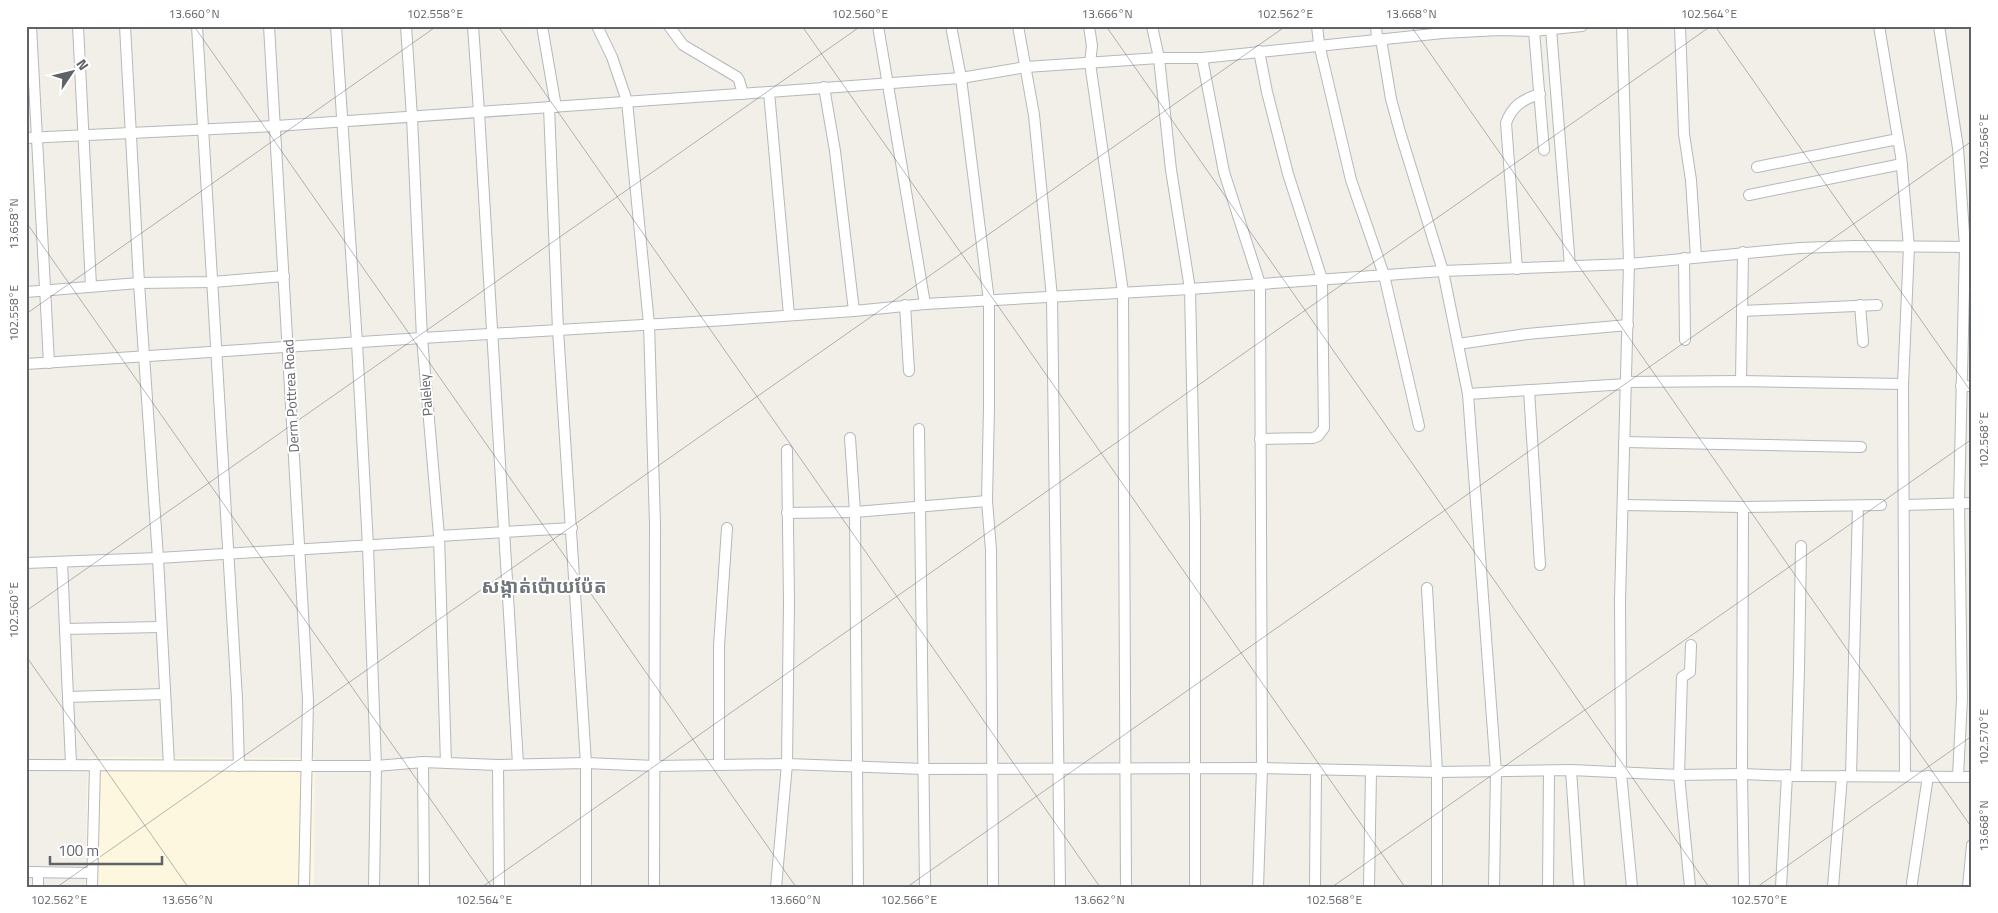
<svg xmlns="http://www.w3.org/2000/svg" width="1998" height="913" font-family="'Titillium Web','Noto Sans Khmer',sans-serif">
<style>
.commercial{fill:#fef7e0}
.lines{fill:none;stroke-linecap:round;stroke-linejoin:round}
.minor-casing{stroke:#b5b8bc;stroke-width:12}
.minor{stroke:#fff;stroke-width:10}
.ticks{fill:none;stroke:#5f6368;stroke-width:1;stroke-opacity:0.45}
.labels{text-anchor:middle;stroke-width:4;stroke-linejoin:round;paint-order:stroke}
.street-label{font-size:14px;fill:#5f6368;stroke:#fff}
.district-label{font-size:19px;font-weight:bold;fill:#70757a;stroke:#fff}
.neatline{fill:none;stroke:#5f6368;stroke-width:2}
.ticks-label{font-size:12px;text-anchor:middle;fill:#5f6368}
</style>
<rect width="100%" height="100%" fill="#f1efe8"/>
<!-- commercial -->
<polygon class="commercial" points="88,757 315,758 314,887 85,887"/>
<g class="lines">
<defs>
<g id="minor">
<polyline points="31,26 49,363"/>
<polyline points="78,26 91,286"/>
<polyline points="125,26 139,283 158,558 169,765"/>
<polyline points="197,26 237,699 239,766"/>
<polyline points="269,26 308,700 304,887"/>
<polyline points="336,26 357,343 368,546 376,766 374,887"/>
<polyline points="406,26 412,117 422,338 439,536 446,763"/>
<polyline points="473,26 479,112 518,764"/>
<polyline points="542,26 556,107"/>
<polyline points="597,26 612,57 627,101 649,324 655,524 654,887"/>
<polyline points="669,26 683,45 737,77 739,80 743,94"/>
<polyline points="878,26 925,304"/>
<polyline points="951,26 961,78 989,301 989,407 987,501 991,550 993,887"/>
<polyline points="1018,26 1034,115 1052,297 1060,887"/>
<polyline points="1089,26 1092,46 1090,63 1123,292 1126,887"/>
<polyline points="1152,26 1159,58 1171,170 1190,289 1195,522 1195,887"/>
<polyline points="1317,26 1319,44 1351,180 1384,275 1419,426"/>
<polyline points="1376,26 1377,39"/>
<polyline points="1622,26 1629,264 1620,600 1621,773 1632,887"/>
<polyline points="1680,26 1684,134 1691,180 1696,257"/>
<polyline points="1879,26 1901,156 1909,247 1903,384 1905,775"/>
<polyline points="1939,26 1958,148 1965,247 1959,503 1962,699 1958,776"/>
<polyline points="1551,29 1570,266"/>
<polyline points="1534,31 1544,150"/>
<polyline points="1381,39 1391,99 1400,132 1443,271 1468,394 1496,772 1494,887"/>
<polyline points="1259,51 1267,92 1288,174 1322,279 1324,428 1318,436 1313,438 1260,439"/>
<polyline points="1202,58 1224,172 1260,284 1262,768 1258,887"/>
<polyline points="824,87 835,151 854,311"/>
<polyline points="769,92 789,315"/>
<polyline points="549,107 558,330 586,763 586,887"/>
<polyline points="26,138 276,126 769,92 961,78 1026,67 1159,58 1202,58 1443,33 1499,30 1534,31 1582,26"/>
<polyline points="1757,167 1898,139"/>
<polyline points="1749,195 1902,164"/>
<polyline points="1684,258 1685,340"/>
<path d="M1517 269 1506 123C1512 106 1523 99 1540 94"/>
<polyline points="26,292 139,283 213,282 284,276"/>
<polyline points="905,305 909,371"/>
<polyline points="1860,305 1863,342"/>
<polyline points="1742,311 1877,305"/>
<polyline points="1458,344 1527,334 1628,325"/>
<polyline points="26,364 422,338 726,320 854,311 925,304 1190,289 1443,271 1629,264 1800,248 1854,246 1972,247"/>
<polyline points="1741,381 1743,252"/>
<polyline points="1626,382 1741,381 1903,384"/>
<polyline points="1961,386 1972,386"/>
<polyline points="1529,390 1540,565"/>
<polyline points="1468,394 1626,384"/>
<polyline points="919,429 925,887"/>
<polyline points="850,438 855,512 858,887"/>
<polyline points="1624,442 1861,447"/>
<polyline points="1623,505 1743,507 1881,505"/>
<polyline points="1905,505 1972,503"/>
<polyline points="1743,507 1742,774 1744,887"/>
<polyline points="787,513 855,512 987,501"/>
<polyline points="439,536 572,528"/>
<polyline points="62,562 71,764"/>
<polyline points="26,563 158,558 439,541"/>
<polyline points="1427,588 1437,772 1437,887"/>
<polyline points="65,629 160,627"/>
<polyline points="68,697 164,694"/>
<polyline points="423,762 424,887"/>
<polyline points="26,765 307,766 376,766 423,762 498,765 586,763 655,766 787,764 924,769 1262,768 1437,772 1571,770 1679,775 1742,774 1796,776 1972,777"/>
<polyline points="498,765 499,887"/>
<polyline points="719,765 719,646 727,528"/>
<polyline points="1571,770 1579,887"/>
<polyline points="1796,776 1799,669 1801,546"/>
<polyline points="1851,776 1858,506"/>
<polyline points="26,872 92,873"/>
<polyline points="1912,883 1928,776"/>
<polyline points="38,887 38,872"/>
<polyline points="92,887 95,765"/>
<polyline points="776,887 787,764 789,601 787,450"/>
<polyline points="1315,887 1316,769"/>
<polyline points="1369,887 1371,771"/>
<polyline points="1548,887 1549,772"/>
<polyline points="1690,887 1679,775 1682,677 1690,672 1691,645"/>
<polyline points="1781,887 1787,775"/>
<polyline points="1833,887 1842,776"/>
<polyline points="1968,887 1972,845"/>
</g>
</defs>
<!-- minor casing -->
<use href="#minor" class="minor-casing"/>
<!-- minor -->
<use href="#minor" class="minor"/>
</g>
<!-- ticks -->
<path class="ticks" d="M194 26 796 887M498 26 1100 887M802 26 1405 887M1106 26 1709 887M1411 26 1972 828M1715 26 1972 393M26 222 492 887M26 314 437 26M26 611 861 26M26 656 188 887M57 887 1286 26M482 887 1711 26M907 887 1972 141M1332 887 1972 439M1757 887 1972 736"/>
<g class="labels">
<!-- street labels -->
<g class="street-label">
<text transform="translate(426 395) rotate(-95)" y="5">Paleley</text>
<text transform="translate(291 396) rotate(-93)" y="5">Derm Pottrea Road</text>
</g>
<!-- district labels -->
<g class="district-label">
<text x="544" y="593">សង្កាត់ប៉ោយប៉ែត</text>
</g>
</g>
<!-- border -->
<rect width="1998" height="913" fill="none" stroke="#ffffff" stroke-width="55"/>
<!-- north arrow -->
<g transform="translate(72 72) rotate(55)" stroke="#ffffff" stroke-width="4" paint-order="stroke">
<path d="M0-4L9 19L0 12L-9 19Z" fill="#5f6368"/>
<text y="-8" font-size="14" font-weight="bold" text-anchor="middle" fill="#5f6368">N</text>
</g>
<!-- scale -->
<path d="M50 856v8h112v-8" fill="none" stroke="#5f6368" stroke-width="2.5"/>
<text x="58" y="856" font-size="15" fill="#5f6368" stroke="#ffffff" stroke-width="4" paint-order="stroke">100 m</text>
<rect x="28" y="28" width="1942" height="858" class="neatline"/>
<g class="ticks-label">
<text x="194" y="18">13.660°N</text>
<text x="435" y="18">102.558°E</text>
<text x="860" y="18">102.560°E</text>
<text x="1107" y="18">13.666°N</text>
<text x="1285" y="18">102.562°E</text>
<text x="1411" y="18">13.668°N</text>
<text x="1709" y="18">102.564°E</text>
<text transform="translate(1984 142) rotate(-90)" y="4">102.566°E</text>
<text transform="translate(14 224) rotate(-90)" y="4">13.658°N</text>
<text transform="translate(14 313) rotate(-90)" y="4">102.558°E</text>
<text transform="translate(1984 440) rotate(-90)" y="4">102.568°E</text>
<text transform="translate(14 610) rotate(-90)" y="4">102.560°E</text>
<text transform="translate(1984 737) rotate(-90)" y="4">102.570°E</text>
<text transform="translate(1984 826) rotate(-90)" y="4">13.668°N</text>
<text x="59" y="904">102.562°E</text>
<text x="187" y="904">13.656°N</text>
<text x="484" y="904">102.564°E</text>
<text x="795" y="904">13.660°N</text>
<text x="909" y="904">102.566°E</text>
<text x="1099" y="904">13.662°N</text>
<text x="1334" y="904">102.568°E</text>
<text x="1759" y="904">102.570°E</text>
</g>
</svg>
